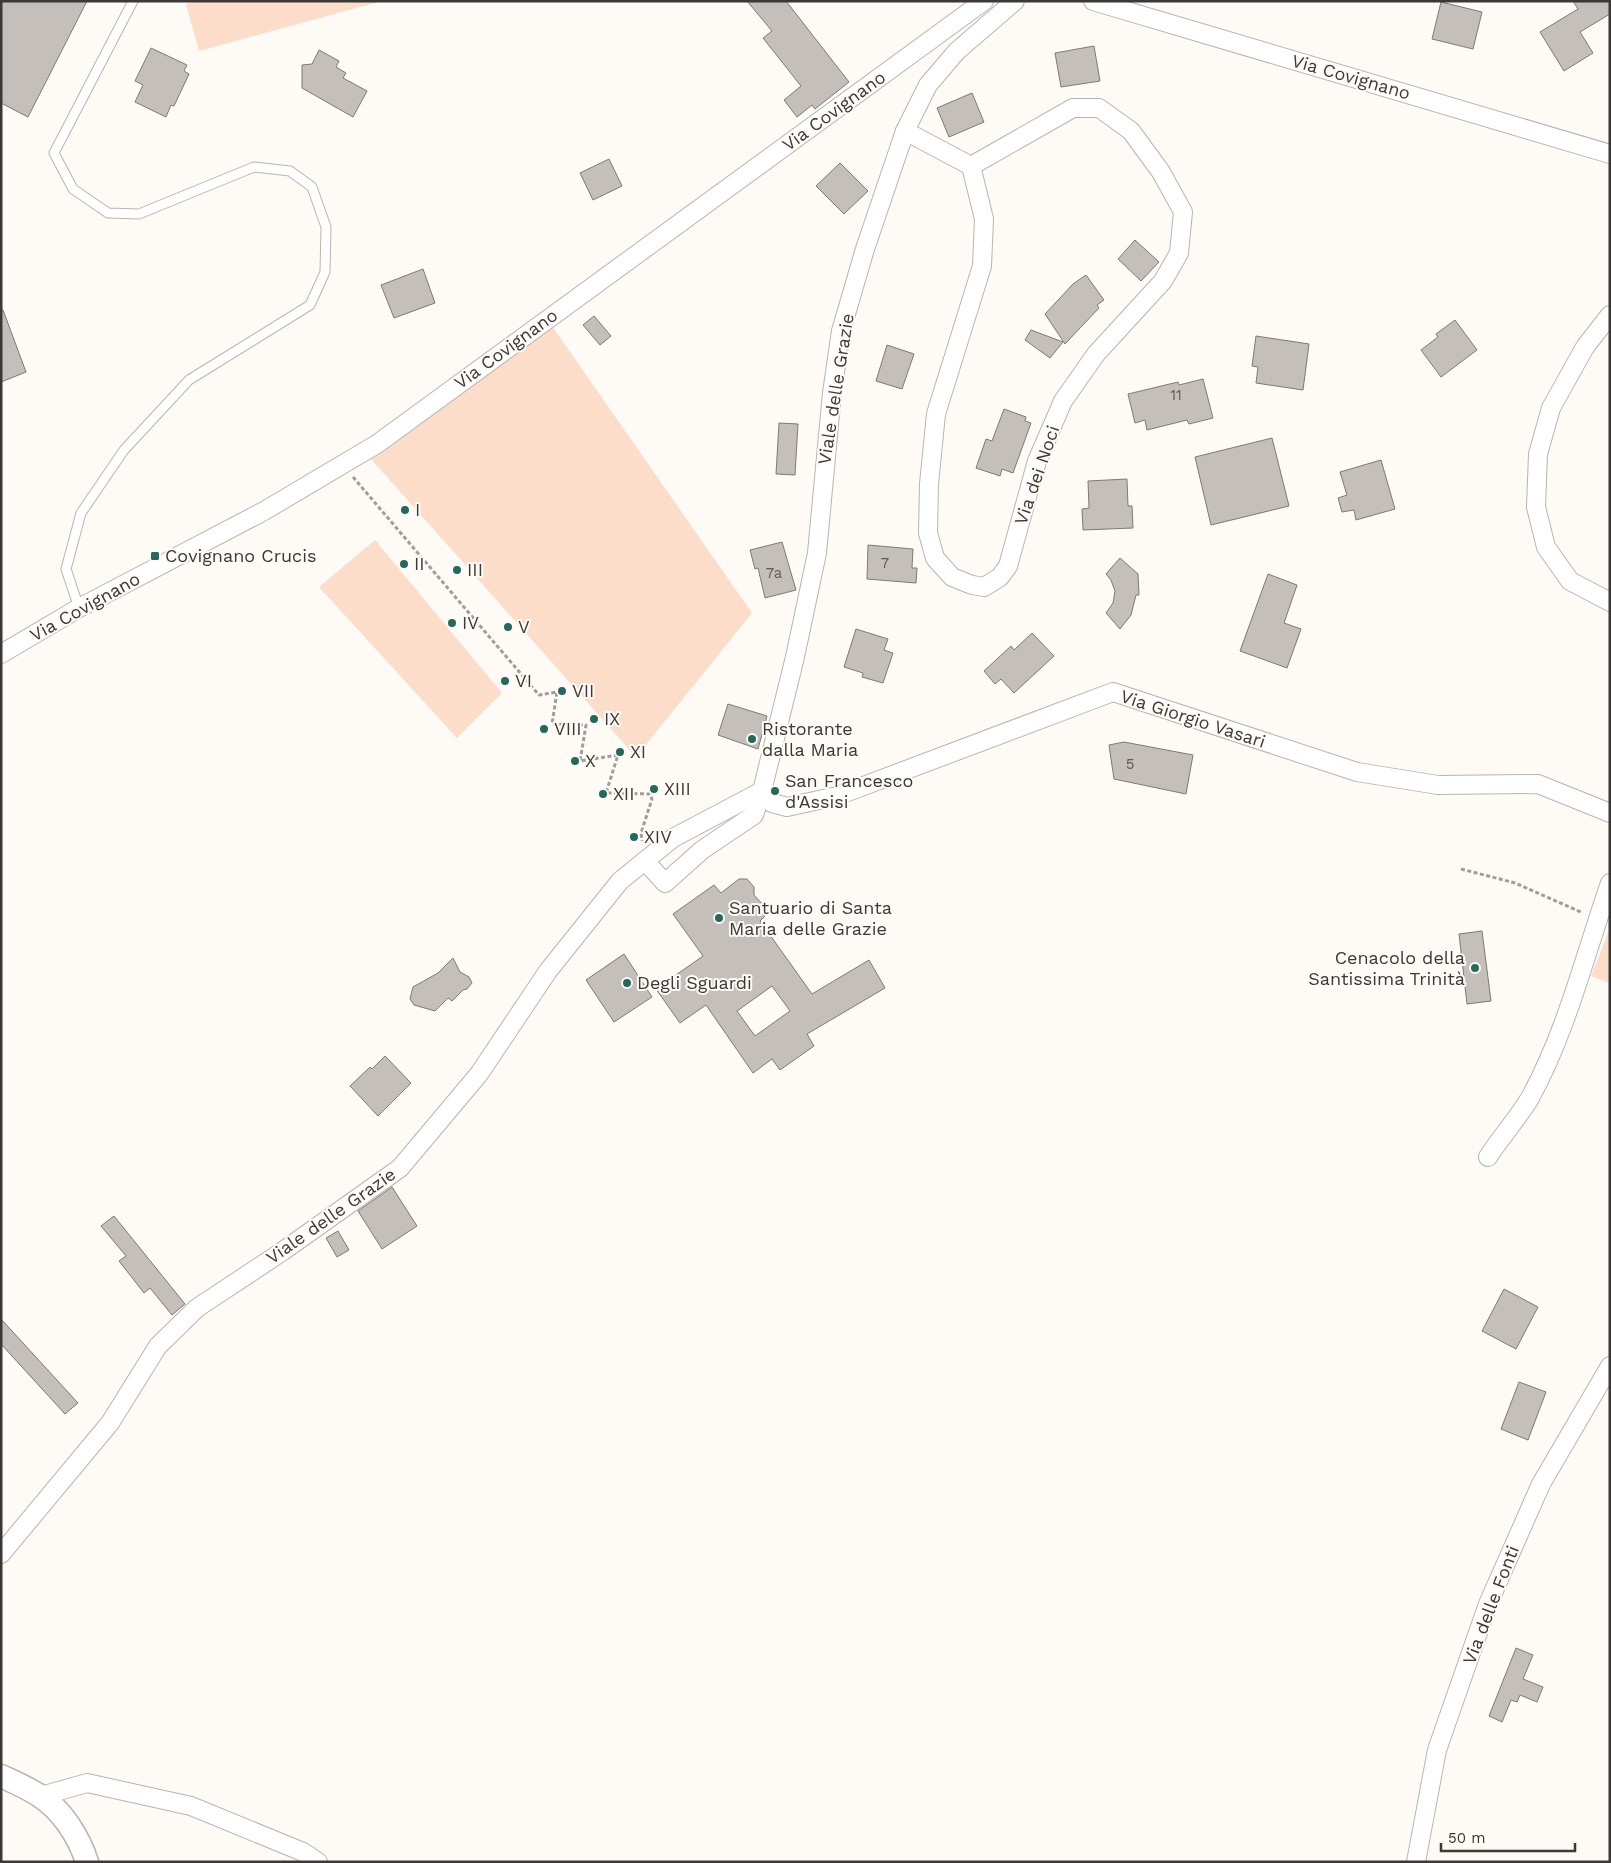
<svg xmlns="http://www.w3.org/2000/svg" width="1611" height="1863" font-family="'Work Sans',sans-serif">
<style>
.green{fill:#fbddca}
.building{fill:#c4bfbb;stroke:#7e7975;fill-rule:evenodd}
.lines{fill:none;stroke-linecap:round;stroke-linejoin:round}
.service-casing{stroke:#bab4b0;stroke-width:11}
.minor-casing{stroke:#bab4b0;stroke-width:20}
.tertiary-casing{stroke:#bab4b0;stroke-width:25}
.path{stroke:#a09d9a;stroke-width:3;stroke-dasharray:4 2.5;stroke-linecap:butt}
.service{stroke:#fff;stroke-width:9}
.minor{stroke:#fff;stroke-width:18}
.tertiary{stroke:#fff;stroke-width:22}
.poi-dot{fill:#24695c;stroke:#fefaf6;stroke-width:2}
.labels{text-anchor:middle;stroke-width:4;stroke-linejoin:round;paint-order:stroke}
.number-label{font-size:15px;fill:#5d5a58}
.street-label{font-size:18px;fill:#3b3837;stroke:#fefaf6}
.poi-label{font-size:18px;fill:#3b3837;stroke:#fefaf6;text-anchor:start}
</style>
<rect width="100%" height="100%" fill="#fefaf6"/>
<!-- green -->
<g class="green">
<polygon points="197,1 382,1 199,51 186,4"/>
<polygon points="552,326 752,613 636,757 371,459"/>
<polygon points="375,540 502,693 457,738 319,587"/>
<polygon points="1610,928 1610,983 1591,976"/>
</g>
<!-- building -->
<g class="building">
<polygon points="1,1 87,1 28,117 1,103"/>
<polygon points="747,1 786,1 849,82 815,109 812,105 797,117 784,100 801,86 763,38 772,31"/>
<polygon points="1573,1 1610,1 1610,14 1580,32 1593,53 1564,71 1540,32 1578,9"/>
<polygon points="1441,2 1482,12 1473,49 1432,39"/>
<polygon points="1094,46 1100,81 1061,87 1055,53"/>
<polygon points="151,48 187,65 184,71 189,74 174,106 171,105 166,117 135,102 143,85 135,81"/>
<polygon points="319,50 339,61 336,67 346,73 343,78 367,91 353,117 302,88 302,65 312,64"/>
<polygon points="972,93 984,122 949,137 937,108"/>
<polygon points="609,159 622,186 593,200 580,173"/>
<polygon points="840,163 868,191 844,214 816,186"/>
<polygon points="1135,240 1159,262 1141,281 1118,259"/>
<polygon points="423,269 435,303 394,318 381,285"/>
<polygon points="1086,275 1104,300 1097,305 1099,308 1065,344 1045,314 1073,284"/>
<polygon points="3,310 26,372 1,382 1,311"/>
<polygon points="594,316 611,336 600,345 583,325"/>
<polygon points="1455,320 1477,350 1441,377 1421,350 1438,337 1436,334"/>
<polygon points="1031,330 1063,342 1050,358 1025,340"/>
<polygon points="1256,336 1309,344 1303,390 1256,383 1258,367 1252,366"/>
<polygon points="887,345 914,354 902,389 876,381"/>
<polygon points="1203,379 1213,418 1189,424 1187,420 1147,430 1145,420 1135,423 1128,394 1178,382 1179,385"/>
<polygon points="1004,409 1026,417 1025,421 1031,423 1013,473 1002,469 1000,476 976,468 986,439 992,441"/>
<polygon points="779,423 798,424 795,475 776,474"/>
<polygon points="1272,438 1289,506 1211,525 1195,457"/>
<polygon points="1381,460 1395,509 1356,520 1354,510 1342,512 1338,498 1347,495 1340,472"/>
<polygon points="1127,479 1128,506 1132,506 1133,528 1083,530 1082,509 1089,508 1088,481"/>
<polygon points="782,542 796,590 765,598 758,568 755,569 750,550"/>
<polygon points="868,545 913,549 912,568 917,568 916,583 867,579"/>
<polygon points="1120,558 1138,574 1139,595 1136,595 1131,615 1120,629 1106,613 1113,603 1115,591 1111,580 1106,574"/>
<polygon points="1268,574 1297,585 1284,623 1301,629 1287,668 1240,651"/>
<polygon points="856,629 888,639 884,650 893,653 883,683 862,677 863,673 844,667"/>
<polygon points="1032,633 1054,656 1014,693 1001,679 995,684 984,671 1011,646 1014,650"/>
<polygon points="728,704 767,716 758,749 718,735"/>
<polygon points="1124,742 1193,755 1186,794 1114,779 1109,745"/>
<path d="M739 879H747L754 887V895L765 907V916L760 921 812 994 869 960 885 988 807 1034 814 1046 780 1070 772 1059 753 1073 706 1005 680 1023 656 989 703 956 673 914 714 885 721 893ZM772 986 790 1011 755 1036 737 1011Z"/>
<polygon points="1482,931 1491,1001 1467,1004 1459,934"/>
<polygon points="624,954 652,997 614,1022 586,980"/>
<polygon points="453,958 460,972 469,977 472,983 467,989 463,990 452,1001 448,998 435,1011 414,1005 410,999 413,987 438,973"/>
<polygon points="385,1056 411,1083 378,1116 350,1086 370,1067 372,1069"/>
<polygon points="392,1187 417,1226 382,1249 358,1211"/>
<polygon points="114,1216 185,1304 172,1315 150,1288 144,1293 119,1261 126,1256 101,1226"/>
<polygon points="338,1231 349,1250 337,1257 326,1238"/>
<polygon points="1504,1289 1538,1307 1516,1349 1482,1331"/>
<polygon points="1,1319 78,1403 65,1414 1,1344"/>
<polygon points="1519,1382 1546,1392 1528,1440 1501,1429"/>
<polygon points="1516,1648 1533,1655 1523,1679 1543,1687 1537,1702 1520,1695 1517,1702 1511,1700 1502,1722 1489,1716"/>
</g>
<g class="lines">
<defs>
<polyline id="service" points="79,608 66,569 81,513 124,450 189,380 310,305 325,272 326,227 312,187 290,171 254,167 139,214 108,213 73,189 54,153 133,1"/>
<g id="minor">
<polyline points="1093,1 1610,154"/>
<polyline points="905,131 971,166 984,219 982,266 936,414 929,484 928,533 935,558 952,577 972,585 984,587 1000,577 1008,566 1037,461 1063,401 1096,354 1163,281 1179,253 1183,212 1161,172 1131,131 1099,108 1073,108 971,166"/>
<polyline points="1610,315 1585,347 1551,408 1538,454 1536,507 1546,547 1570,581 1610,602"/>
<polyline points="1,654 79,608 264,511 377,444 984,1"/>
<polyline points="762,791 772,803 787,807 837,796 1113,692 1357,772 1438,785 1538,784 1610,813"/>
<polyline points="645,861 665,883 702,850 754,815 762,791 795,657 817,553 832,393 841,331 865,249 905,131 928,85 957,51 1015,1"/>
<path d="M1488 1157C1501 1137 1518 1118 1530 1098 1567 1030 1585 955 1610 883"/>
<polyline points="1,1554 110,1423 158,1346 197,1308 283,1251 400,1168 479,1074 548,971 620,881 673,838 762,791"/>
<polyline points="41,1796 87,1783 191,1806 303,1852 318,1862"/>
<polyline points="1416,1862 1437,1750 1488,1604 1541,1484 1610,1366"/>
</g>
<path id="tertiary" d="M1 1776C14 1782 28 1788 40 1796 62 1810 79 1837 87 1862"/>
</defs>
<!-- service casing -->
<use href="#service" class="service-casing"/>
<!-- minor casing -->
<use href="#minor" class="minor-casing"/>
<!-- tertiary casing -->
<use href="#tertiary" class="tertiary-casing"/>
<!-- path -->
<g class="path">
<polyline points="353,477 539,695 557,692 552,724 586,725 580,761 618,755 606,793 650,794 652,799 641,833 642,841"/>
<polyline points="1461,869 1515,883 1583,913"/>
</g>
<!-- service -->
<use href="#service" class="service"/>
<!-- minor -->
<use href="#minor" class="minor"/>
<!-- tertiary -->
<use href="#tertiary" class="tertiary"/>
</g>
<!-- markers -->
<g class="poi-dot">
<circle cx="405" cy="510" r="5"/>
<rect x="150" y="551" width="10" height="10" rx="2.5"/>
<circle cx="404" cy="564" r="5"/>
<circle cx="457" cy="570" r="5"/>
<circle cx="452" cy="623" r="5"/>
<circle cx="508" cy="627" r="5"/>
<circle cx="505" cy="681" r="5"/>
<circle cx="562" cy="691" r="5"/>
<circle cx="594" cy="719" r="5"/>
<circle cx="544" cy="729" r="5"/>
<circle cx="752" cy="739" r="5"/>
<circle cx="620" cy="752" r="5"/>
<circle cx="575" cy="761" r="5"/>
<circle cx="654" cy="789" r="5"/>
<circle cx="775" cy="791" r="5"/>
<circle cx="603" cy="794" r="5"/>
<circle cx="634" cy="837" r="5"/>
<circle cx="719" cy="918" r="5"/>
<circle cx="1475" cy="968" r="5"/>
<circle cx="627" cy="983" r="5"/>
</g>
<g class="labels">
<!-- number labels -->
<g class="number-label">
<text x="1176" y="400">11</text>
<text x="885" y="568">7</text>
<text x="774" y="578">7a</text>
<text x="1130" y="769">5</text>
</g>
<!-- street labels -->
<g class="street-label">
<text transform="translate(1351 77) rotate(16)" y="6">Via Covignano</text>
<text transform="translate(834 111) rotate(-36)" y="6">Via Covignano</text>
<text transform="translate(506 349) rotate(-36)" y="6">Via Covignano</text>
<text transform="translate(836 389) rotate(-81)" y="6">Viale delle Grazie</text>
<text transform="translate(1037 475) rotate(-71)" y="6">Via dei Noci</text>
<text transform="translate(85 607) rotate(-29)" y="6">Via Covignano</text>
<text transform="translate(1193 719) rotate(18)" y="6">Via Giorgio Vasari</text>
<text transform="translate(331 1216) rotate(-35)" y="6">Viale delle Grazie</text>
<text transform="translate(1491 1605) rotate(-69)" y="6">Via delle Fonti</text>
</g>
<!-- poi labels -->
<g class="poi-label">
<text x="415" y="516">I</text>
<text x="165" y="562">Covignano Crucis</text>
<text x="414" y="570">II</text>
<text x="467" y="576">III</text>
<text x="462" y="629">IV</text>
<text x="518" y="633">V</text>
<text x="515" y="687">VI</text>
<text x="572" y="697">VII</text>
<text x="604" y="725">IX</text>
<text x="554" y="735">VIII</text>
<text x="762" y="735">Ristorante<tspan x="762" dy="21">dalla Maria</tspan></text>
<text x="630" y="758">XI</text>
<text x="585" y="767">X</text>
<text x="785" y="787">San Francesco<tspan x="785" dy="21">d'Assisi</tspan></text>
<text x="664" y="795">XIII</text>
<text x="613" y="800">XII</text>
<text x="644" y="843">XIV</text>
<text x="729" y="914">Santuario di Santa<tspan x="729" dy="21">Maria delle Grazie</tspan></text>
<text x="1465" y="964" text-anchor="end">Cenacolo della<tspan x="1465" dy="21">Santissima Trinità</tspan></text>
<text x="637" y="989">Degli Sguardi</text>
</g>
</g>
<!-- border -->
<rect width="1611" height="1863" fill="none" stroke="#3b3837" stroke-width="5"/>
<!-- scale -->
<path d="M1441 1843v8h134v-8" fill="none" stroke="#3b3837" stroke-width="2.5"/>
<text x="1448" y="1843" font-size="15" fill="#3b3837" stroke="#fefaf6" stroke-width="4" paint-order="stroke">50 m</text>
</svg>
